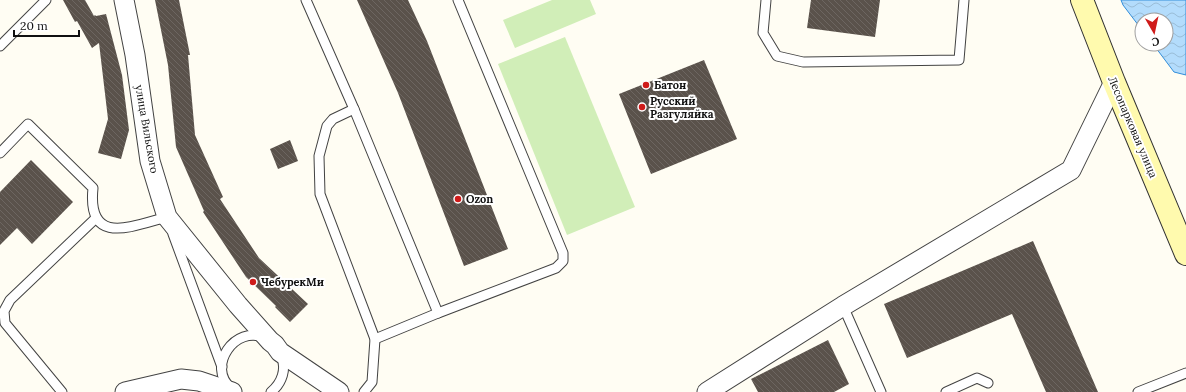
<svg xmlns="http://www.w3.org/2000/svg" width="1186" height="392" font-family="Lora,serif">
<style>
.park{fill:#d1eeb8}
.water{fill:url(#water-waves);stroke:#328eda}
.building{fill:url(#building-back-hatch)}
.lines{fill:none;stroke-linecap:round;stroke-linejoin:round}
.service-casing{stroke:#434343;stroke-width:11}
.minor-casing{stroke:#434343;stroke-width:21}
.secondary-casing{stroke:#323232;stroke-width:24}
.service{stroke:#fff;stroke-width:9}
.minor{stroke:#fff;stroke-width:19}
.secondary{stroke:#fffaae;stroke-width:22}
.poi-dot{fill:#cf1b1a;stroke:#fff;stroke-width:1.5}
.labels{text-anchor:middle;stroke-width:4;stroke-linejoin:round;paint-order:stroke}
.poi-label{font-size:11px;font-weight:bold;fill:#101010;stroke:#fff;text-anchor:start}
.street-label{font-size:11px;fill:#101010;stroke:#fff}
</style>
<defs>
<pattern id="water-waves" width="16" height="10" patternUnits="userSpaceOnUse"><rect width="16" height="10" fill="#b3dcfc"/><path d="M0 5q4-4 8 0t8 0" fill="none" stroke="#99bcd7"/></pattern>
<pattern id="building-back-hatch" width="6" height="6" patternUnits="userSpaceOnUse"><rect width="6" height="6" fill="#5a524b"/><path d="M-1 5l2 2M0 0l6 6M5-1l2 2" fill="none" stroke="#6d6661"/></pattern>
</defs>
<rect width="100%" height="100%" fill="#fffdf3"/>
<!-- park -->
<g class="park">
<polygon points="552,0 590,0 596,14 515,48 503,20"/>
<polygon points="565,37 635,207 567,235 498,64"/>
</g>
<!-- water -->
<polygon class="water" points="1121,0 1186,0 1186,75 1174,72 1153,44 1166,44 1166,20 1142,20 1142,30 1123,5"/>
<!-- building -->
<g class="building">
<polygon points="63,0 85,0 94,16 95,15 96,16 106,14 122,75 129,130 121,159 98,153 108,119 99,43 92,48 77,21 75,22"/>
<polygon points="155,0 179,0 190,55 188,55 195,135 223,197 220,199 259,258 308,304 290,322 275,307 276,306 246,277 203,212 204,211 176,147 168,65"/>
<polygon points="357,0 408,0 427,41 508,249 464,266 398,93"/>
<polygon points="811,0 880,0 875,37 807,28"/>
<polygon points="704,60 737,139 651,174 619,94"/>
<polygon points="290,140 298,161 278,169 270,149"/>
<polygon points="31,160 73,202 32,244 17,228 0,245 0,192"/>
<polygon points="1033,241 1098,392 1046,392 1012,314 907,358 884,304"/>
<polygon points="828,340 849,384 834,392 758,392 751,379"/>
</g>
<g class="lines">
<defs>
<g id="service">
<polyline points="306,0 354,109 438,313 556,268 563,261 563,253 458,0"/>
<polyline points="766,0 763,33 777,56 803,62 959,60 964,0"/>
<polyline points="0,46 46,0"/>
<polyline points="354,109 333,119 327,126 319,156 320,194 375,339 372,382 364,392"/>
<path d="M0 153 28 124 93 188C87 246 130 227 167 217L168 220"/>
<polyline points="173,234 222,367"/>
<polyline points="843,306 881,392"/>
<polyline points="375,339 438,313"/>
<path d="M231 388C206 367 235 324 265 338"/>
<polyline points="62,392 5,323 4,311 10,300 96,218"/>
<path d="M271 392C282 383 287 369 281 355"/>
<polyline points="946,392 977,378 988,383"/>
<polyline points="1138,392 1186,373"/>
</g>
<g id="minor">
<polyline points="124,0 135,55 150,161 167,217 238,305 270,341 275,345 280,352 339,392"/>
<polyline points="125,392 181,379 199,381 232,392"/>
<polyline points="707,392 843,306 1071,170 1114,82"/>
</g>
<polyline id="secondary" points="1082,0 1114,82 1186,254"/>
</defs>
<!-- service casing -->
<use href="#service" class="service-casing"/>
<!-- minor casing -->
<use href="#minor" class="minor-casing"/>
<!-- secondary casing -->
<use href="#secondary" class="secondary-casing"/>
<!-- service -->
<use href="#service" class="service"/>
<!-- minor -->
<use href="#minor" class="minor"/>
<!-- secondary -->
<use href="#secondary" class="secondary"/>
</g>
<!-- markers -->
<g class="poi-dot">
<circle cx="646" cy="85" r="4"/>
<circle cx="642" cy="107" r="4"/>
<circle cx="458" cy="199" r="4"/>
<circle cx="253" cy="282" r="4"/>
</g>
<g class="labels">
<!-- poi labels -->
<g class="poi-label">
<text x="654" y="89">Батон</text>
<text x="650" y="105">Русский<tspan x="650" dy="13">Разгуляйка</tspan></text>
<text x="466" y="203">Ozon</text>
<text x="261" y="286">ЧебурекМи</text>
</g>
<!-- street labels -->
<g class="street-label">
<text transform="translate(1133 127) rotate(67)" y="4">Лесопарковая улица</text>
<text transform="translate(147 129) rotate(80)" y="4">улица Вильского</text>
</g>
</g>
<!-- north arrow -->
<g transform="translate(1154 32) rotate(171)"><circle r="19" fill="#ffffff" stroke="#9f9f9f"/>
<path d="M0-3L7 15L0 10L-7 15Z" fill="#cf1b1a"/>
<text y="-6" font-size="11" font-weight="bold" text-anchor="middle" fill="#101010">С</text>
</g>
<!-- scale -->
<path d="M14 30v6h65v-6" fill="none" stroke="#101010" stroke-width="2"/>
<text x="20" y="30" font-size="12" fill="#101010" stroke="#ffffff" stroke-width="3" paint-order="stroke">20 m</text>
</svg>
